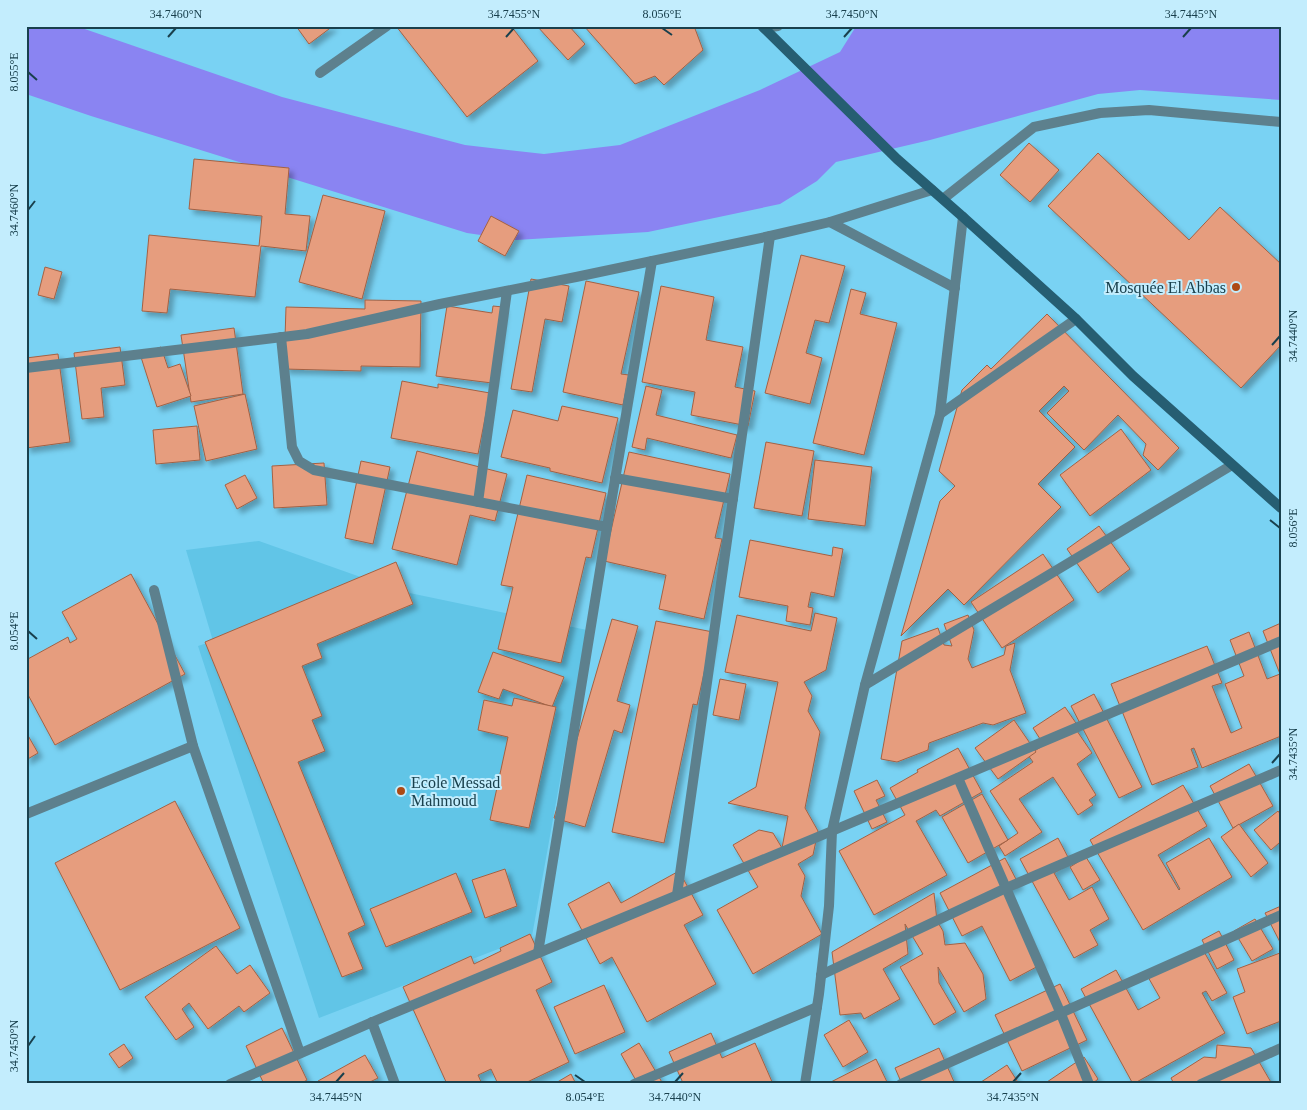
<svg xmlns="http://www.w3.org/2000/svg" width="1307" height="1110" font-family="'Times New Roman',serif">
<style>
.built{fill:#61c5e7}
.water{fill:#8a84f2}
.building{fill:#e69d7e;stroke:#a46143;filter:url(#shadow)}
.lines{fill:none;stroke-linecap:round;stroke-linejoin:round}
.minor{stroke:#5d808d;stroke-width:10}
.tertiary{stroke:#5d808d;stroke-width:10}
.secondary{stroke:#265e72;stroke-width:10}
.ticks{fill:none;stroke:#19404d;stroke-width:2}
.poi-dot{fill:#ad4a15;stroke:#c3edfd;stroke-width:2}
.labels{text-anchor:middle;stroke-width:4;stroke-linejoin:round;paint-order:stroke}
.poi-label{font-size:16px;fill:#19404d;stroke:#c3edfd;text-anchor:end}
.neatline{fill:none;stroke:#19404d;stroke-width:2}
.ticks-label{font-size:12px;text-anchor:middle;fill:#19404d}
</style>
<defs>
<filter id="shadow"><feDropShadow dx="4.5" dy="4.5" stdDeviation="2.5" flood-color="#0004"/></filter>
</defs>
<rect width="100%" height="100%" fill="#79d2f3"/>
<!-- built -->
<polygon class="built" points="259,541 400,591 587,630 532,936 319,1018 198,646 213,641 186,550"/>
<!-- water -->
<polygon class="water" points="26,26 76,26 282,97 465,145 544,154 620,145 760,90 840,52 855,28 870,26 1259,26 1281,28 1281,100 1140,90 1098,94 930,140 836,162 817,181 780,204 648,232 516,240 467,233 91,116 26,94"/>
<!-- building -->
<g class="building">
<polygon points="296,26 333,26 309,44"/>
<polygon points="396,26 511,26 538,61 467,117"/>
<polygon points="537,26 569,26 585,44 568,60"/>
<polygon points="584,26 694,26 703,50 664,85 655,76 635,84"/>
<polygon points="1029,143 1059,170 1030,202 1000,175"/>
<polygon points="1098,153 1189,240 1220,207 1281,264 1281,345 1241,388 1048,206"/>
<polygon points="194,159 289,168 285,214 310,216 306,251 261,246 255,297 170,289 167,313 142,311 149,235 259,246 262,216 189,209"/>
<polygon points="323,195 385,211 362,299 299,282"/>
<polygon points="491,216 519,231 505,256 478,241"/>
<polygon points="801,255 845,266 829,323 815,320 806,353 822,358 810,404 765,393"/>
<polygon points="45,267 62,272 54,299 38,295"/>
<polygon points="531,279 569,286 562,322 545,319 532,392 511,389"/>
<polygon points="586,281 639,292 621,374 629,375 623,405 563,392"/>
<polygon points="661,286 714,297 706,340 743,347 735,387 755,391 748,426 691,415 695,392 642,382"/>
<polygon points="851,289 866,293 860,314 897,323 864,455 813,443"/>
<polygon points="365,300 421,301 420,367 361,366 361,371 284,369 286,307 365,309"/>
<polygon points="447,306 492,313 493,306 503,307 492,383 436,376"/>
<polygon points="1047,314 1179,448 1158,470 1143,455 1146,444 1118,415 1084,450 1047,413 1069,391 1064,386 1039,411 1075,447 1038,484 1061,507 964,605 948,589 901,636 940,501 955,486 939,471 962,390 987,365 991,369"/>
<polygon points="234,328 243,394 191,402 181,335"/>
<polygon points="120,347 125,385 101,388 104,417 82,419 74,353"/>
<polygon points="161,347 168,368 180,364 191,396 157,407 140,354"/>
<polygon points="58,354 70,442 26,448 26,358"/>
<polygon points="402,381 438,388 438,384 490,393 478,454 391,438"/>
<polygon points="646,386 662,390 656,415 737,435 731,458 647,438 645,450 632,447"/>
<polygon points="245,394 257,449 206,461 194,406"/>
<polygon points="562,406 618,418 602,483 550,471 550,468 501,457 513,410 558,421"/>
<polygon points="197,426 200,460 156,464 153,430"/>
<polygon points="1121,429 1151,470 1090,516 1060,475"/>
<polygon points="766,442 814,451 802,516 754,508"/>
<polygon points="417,451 507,474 495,521 470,515 457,565 392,549"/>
<polygon points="629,452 730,474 715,538 722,539 704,619 659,609 666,575 604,561"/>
<polygon points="815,460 872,467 865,526 808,519"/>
<polygon points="361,461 390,467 373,544 345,538"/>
<polygon points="324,463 327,505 274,508 272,466"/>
<polygon points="245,475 257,498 237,509 225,485"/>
<polygon points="527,475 606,493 591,558 586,557 561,663 498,649 513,587 501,585"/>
<polygon points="1099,526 1130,569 1098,593 1067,549"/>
<polygon points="750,540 832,556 833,547 843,549 834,597 811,592 808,607 813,608 810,625 786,621 788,606 739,597"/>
<polygon points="1043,554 1074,600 1002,648 971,602"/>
<polygon points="396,562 413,604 317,644 322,658 302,666 322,716 312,720 325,751 298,762 365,925 348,933 363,969 342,977 205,642"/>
<polygon points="131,574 185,674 55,745 26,691 26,660 68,637 70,643 77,639 62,612"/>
<polygon points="815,613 837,618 826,670 804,682 812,696 808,711 820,732 805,808 818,831 813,855 798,864 805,876 801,896 822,934 753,974 717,910 758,887 733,845 759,830 773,833 782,848 788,816 728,803 756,787 778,682 725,672 737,615 811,631"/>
<polygon points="968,615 974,630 968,659 972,668 1004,655 1006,646 1015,643 1010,670 1026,713 993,725 983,723 929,743 928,750 897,762 881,759 902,641 938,628 944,645 952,646 944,624"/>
<polygon points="612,619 638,626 617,701 630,705 622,733 614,730 585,827 554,818"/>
<polygon points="656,621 713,632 697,705 693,704 664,843 612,832"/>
<polygon points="1281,623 1281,736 1202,768 1194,748 1191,749 1198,767 1152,785 1111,684 1207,646 1222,683 1212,686 1231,733 1242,728 1225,684 1244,676 1230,640 1249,632 1267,679 1280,674 1263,631"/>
<polygon points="493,652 564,677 552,707 503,689 499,699 478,692"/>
<polygon points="720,679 746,684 739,720 713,715"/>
<polygon points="1094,694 1142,787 1119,798 1071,706"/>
<polygon points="514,698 556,707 529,828 490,820 508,737 478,730 484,700 512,706"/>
<polygon points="1065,707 1080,729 1077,731 1092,753 1077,764 1096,795 1089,800 1093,805 1078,815 1053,777 1019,799 1042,832 1005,856 999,846 1018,833 990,791 1033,762 1028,755 1044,745 1033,728"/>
<polygon points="1014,720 1036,752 998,779 975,748"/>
<polygon points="26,732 38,753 26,760"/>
<polygon points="958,748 982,792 940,816 936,810 916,821 947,875 874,915 839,851 905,815 890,788 918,772 917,770"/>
<polygon points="1249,764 1273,806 1233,828 1210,786"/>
<polygon points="877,780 885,796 876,800 887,822 872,829 854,791"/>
<polygon points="1183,785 1207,826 1158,855 1179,890 1180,889 1166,863 1209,838 1232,877 1143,930 1090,840"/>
<polygon points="982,794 1008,840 968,863 942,817"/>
<polygon points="175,801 240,928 120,990 55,863"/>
<polygon points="1278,811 1281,815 1281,845 1279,843 1271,850 1254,830"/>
<polygon points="1239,824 1268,863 1251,877 1221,837"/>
<polygon points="1058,838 1071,863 1054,873 1069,900 1092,887 1109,919 1090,930 1098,945 1074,958 1020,859"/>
<polygon points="1086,857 1100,880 1083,890 1070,867"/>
<polygon points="1005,858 1019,885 1005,892 1042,964 1010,981 982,926 962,936 940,893"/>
<polygon points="505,869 517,906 485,918 472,880"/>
<polygon points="679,871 703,915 684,925 716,984 647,1022 612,957 600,964 568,904 609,882 621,903"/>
<polygon points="456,873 472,912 386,947 370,909"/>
<polygon points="934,893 937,921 943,931 945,945 965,943 983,974 986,999 964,1012 938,967 939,983 956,1012 934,1025 900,967 923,954 905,924 908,954 883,969 900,999 864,1019 861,1013 840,1015 832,952"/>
<polygon points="1281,906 1281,944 1265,913"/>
<polygon points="1255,919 1273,949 1252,961 1234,931"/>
<polygon points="1219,931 1234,960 1217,969 1202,940"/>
<polygon points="530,934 552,982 536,990 569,1062 523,1084 498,1084 491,1069 478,1075 482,1084 447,1084 403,987 471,956 474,964 501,951 500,948"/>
<polygon points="216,946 237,974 250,965 270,993 244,1012 239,1006 208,1029 189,1003 182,1009 194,1027 176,1040 145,997"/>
<polygon points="1202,948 1227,993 1212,1001 1206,991 1202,993 1225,1033 1133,1084 1081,989 1116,970 1138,1010 1160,998 1148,977"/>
<polygon points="1280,953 1281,1021 1247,1034 1233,997 1245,992 1237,969"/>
<polygon points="1060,984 1087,1040 1022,1071 995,1015"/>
<polygon points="604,985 625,1032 575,1054 554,1007"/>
<polygon points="849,1020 868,1052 843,1067 824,1035"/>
<polygon points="282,1028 307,1080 300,1084 264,1084 246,1046"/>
<polygon points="711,1033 722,1058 755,1043 773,1084 682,1084 683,1083 669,1052"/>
<polygon points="639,1043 663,1084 638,1084 621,1054"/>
<polygon points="124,1044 133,1058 119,1068 109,1054"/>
<polygon points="1217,1045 1251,1048 1272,1084 1174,1084 1171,1078 1204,1057 1216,1058"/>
<polygon points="939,1048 955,1084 902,1084 895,1068"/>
<polygon points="365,1055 378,1078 370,1082 371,1084 319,1084 318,1081"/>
<polygon points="1084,1057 1098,1079 1092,1084 1044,1084"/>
<polygon points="876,1059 888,1084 827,1084"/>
<polygon points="1007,1065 1019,1084 978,1084"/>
<polygon points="571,1074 576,1084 554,1084"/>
</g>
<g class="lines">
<!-- minor -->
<g class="minor">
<polyline points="764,28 778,26"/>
<polyline points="320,73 387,26"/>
<polyline points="943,199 1034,127 1100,113 1149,110 1281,122"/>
<polyline points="830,222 955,288"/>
<polyline points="281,337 292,447 299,461 314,470 607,527"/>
<polyline points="26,368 307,334 440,304 576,277 770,236 830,222 932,190"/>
<polyline points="940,414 1076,319"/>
<polyline points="615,478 733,499"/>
<polyline points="478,502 507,291"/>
<polyline points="154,590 193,746"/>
<polyline points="865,685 1232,465"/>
<polyline points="958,778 1061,1014 1089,1084"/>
<polyline points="26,814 193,746 300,1053"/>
<polyline points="677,895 770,236"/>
<polyline points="538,953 607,527 652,261"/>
<polyline points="821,975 1006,888 1281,770"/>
<polyline points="372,1022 395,1084"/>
<polyline points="230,1084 384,1017 832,831 1281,641"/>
<polyline points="634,1084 817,1007"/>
<polyline points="901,1084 1281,915"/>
<polyline points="1201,1084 1281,1048"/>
</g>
<!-- tertiary -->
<polyline class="tertiary" points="805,1084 819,994 829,906 832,831 865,685 940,414 963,217"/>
<!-- secondary -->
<polyline class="secondary" points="762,26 897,159 963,217 1076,319 1133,376 1281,508"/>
</g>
<!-- ticks -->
<path class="ticks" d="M662 28 672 35M168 37 176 28M506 37 514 28M844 37 852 28M1183 37 1191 28M28 72 37 80M28 210 35 201M1272 345 1280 336M1270 520 1280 528M28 631 37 639M1272 763 1280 754M28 1046 35 1036M575 1075 585 1082M336 1082 344 1073M675 1082 683 1073M1013 1082 1021 1073"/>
<!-- markers -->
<g class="poi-dot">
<circle cx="1236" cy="287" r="5"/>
<circle cx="401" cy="791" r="5"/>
</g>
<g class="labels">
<!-- poi labels -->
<g class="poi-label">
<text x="1226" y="293">Mosquée El Abbas</text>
<text x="411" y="788" text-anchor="start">Ecole Messad<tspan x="411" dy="18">Mahmoud</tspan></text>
</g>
</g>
<!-- border -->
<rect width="1307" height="1110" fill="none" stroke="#c3edfd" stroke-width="55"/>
<rect x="28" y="28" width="1252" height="1054" class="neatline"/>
<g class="ticks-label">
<text x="176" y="18">34.7460°N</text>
<text x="514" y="18">34.7455°N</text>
<text x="662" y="18">8.056°E</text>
<text x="852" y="18">34.7450°N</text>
<text x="1191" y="18">34.7445°N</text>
<text transform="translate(14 72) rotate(-90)" y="4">8.055°E</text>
<text transform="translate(14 210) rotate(-90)" y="4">34.7460°N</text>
<text transform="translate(1293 336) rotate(-90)" y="4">34.7440°N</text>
<text transform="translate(1293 528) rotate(-90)" y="4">8.056°E</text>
<text transform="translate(14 631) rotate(-90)" y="4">8.054°E</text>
<text transform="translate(1293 754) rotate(-90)" y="4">34.7435°N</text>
<text transform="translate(14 1046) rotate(-90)" y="4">34.7450°N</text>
<text x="336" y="1101">34.7445°N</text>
<text x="585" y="1101">8.054°E</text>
<text x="675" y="1101">34.7440°N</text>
<text x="1013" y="1101">34.7435°N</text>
</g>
</svg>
